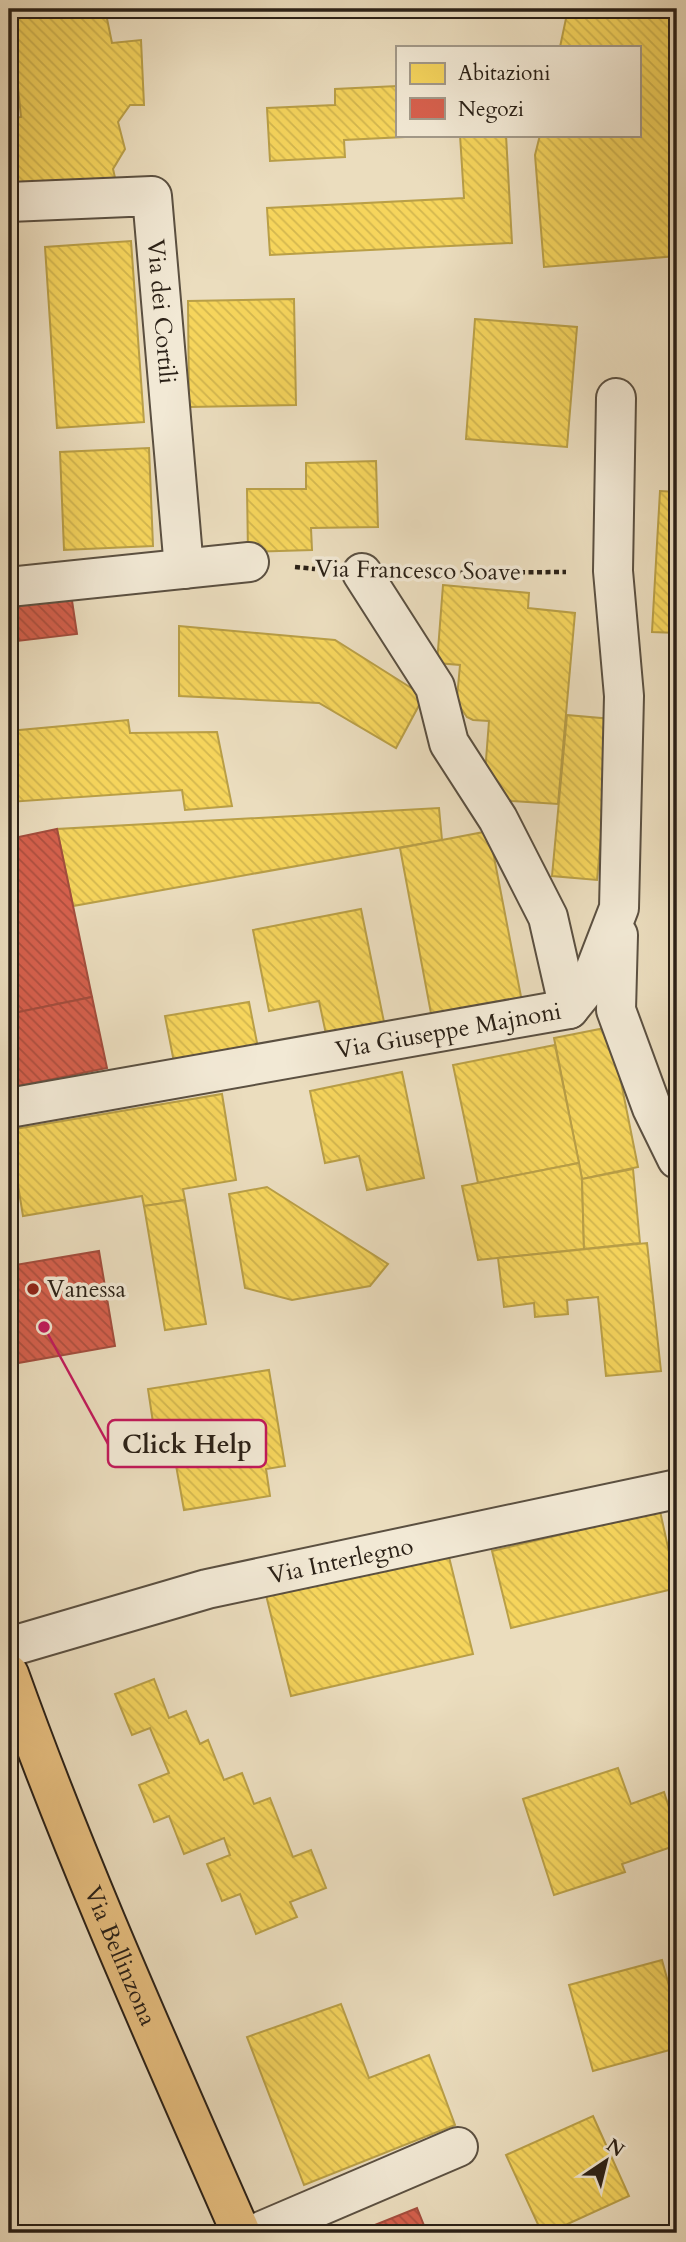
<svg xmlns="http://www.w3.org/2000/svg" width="686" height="2242" font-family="Cardo,serif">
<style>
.homes{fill:url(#homes-back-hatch);stroke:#b99f47;stroke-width:2}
.shops{fill:url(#shops-back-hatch);stroke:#a34d3d;stroke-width:2}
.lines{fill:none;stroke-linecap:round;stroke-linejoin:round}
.minor-casing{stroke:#5b5041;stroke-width:42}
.major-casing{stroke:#2b2117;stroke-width:42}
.path{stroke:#2b2117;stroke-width:4.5;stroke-dasharray:5 3.5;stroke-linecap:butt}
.minor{stroke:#f2e9d5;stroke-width:38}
.major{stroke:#e6be7f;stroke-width:38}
.poi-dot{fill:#8f2418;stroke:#f2e9d5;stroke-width:2.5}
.labels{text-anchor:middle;stroke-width:7;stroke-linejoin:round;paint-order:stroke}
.street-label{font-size:24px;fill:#2b2117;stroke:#f2e9d5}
.poi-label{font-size:24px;fill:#2b2117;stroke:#f2e9d5;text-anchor:start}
.leader{fill:none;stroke:#c2185b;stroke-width:2.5}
.callout-dot{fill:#c2185b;stroke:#f2e9d5;stroke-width:2.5}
.callout{fill:#f2e9d5;stroke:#c2185b;stroke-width:2.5}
.callout-label{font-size:26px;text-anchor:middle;font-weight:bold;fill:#2b2117}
</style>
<defs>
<pattern id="homes-back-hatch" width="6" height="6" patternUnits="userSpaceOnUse" patternTransform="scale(1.75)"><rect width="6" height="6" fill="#f6d55c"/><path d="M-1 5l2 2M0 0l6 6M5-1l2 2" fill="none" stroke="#d3b74f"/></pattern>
<pattern id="shops-back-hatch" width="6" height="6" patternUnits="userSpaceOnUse" patternTransform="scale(1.75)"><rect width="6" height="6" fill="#d6604d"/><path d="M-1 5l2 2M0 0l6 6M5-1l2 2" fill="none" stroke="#ae4f3f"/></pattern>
</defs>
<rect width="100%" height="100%" fill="#ebddbe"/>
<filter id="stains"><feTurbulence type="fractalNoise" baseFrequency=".00286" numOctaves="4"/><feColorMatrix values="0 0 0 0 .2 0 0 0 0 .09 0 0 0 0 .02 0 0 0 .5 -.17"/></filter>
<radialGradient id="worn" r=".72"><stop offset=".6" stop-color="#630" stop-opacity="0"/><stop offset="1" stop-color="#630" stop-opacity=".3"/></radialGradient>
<!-- homes -->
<g class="homes">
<polygon points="10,9 105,9 112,43 141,40 144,105 130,105 118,122 125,149 113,169 116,182 9,189 9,119 21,117"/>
<polygon points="568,9 677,9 677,129 669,149 677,220 677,256 544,267 535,155 540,135 639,135 639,47 560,47"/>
<polygon points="397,86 397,135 446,135 344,140 345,157 270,161 267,108 335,105 335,89"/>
<polygon points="460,135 506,135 512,243 270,255 267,208 464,198"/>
<polygon points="131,241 144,422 57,428 45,247"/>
<polygon points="294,299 296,405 189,407 188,301"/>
<polygon points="475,319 577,327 567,447 466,439"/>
<polygon points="149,448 153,546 64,550 60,452"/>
<polygon points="376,461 378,527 311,528 312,550 248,552 247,489 306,489 306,463"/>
<polygon points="660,491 677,492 677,633 652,632"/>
<polygon points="443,585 529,593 528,608 575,613 558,804 512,801 502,798 485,773 489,721 473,720 467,717 458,704 457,698 460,665 437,663"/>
<polygon points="179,626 335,640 424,696 396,748 319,703 179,696"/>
<polygon points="567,715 612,719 597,880 552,876"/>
<polygon points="128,720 130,733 217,732 232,806 185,810 182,790 9,802 9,731"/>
<polygon points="439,808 442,840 73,906 57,829"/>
<polygon points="489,831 523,1007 433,1024 400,848"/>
<polygon points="361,909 385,1027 327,1039 319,1001 269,1011 253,930"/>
<polygon points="249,1002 258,1048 174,1062 165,1016"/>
<polygon points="610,1027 638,1167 582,1179 554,1038"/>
<polygon points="555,1045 579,1163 478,1183 453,1065"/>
<polygon points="402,1072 424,1178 367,1190 359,1156 325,1163 310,1091"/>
<polygon points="222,1094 236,1180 183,1189 185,1200 144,1206 142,1196 23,1216 9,1130"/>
<polygon points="579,1163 582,1179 584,1249 478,1260 462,1186"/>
<polygon points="633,1169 640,1243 584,1249 582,1179"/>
<polygon points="267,1187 388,1264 370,1286 292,1300 245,1288 229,1194"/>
<polygon points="185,1200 206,1324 165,1330 144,1206"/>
<polygon points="647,1243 661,1371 606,1376 598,1297 567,1300 568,1314 535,1317 534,1303 504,1307 498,1258"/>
<polygon points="269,1370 285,1466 266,1469 270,1496 184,1510 174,1454 158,1456 148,1389"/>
<polygon points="660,1511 677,1588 511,1628 492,1551"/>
<polygon points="448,1553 473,1654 291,1696 266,1595"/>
<polygon points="154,1679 169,1718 186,1711 200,1744 208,1740 224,1780 242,1773 254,1804 270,1798 293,1857 311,1850 326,1888 290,1902 297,1917 256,1934 240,1894 222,1901 207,1864 230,1855 224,1838 184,1854 169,1816 154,1822 139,1785 169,1773 150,1728 132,1735 115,1694"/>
<polygon points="618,1768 631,1804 664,1792 677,1832 677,1845 622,1864 625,1872 554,1895 523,1799"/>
<polygon points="662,1960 677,2015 677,2048 593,2071 569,1985"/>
<polygon points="341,2004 369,2078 429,2055 455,2125 304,2185 247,2037"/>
<polygon points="593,2116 629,2196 548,2233 542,2233 506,2155"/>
</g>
<!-- shops -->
<g class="shops">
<polygon points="71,594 77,634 9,642 9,599"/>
<polygon points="57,829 92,997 9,1014 9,839"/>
<polygon points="92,997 107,1068 9,1088 9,1014"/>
<polygon points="99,1251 115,1346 18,1363 9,1310 9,1266"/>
<polygon points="417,2208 427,2233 355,2233"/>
</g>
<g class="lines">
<defs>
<g id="minor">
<path id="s1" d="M9 202 152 196 184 569"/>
<polyline points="362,573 435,687 449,743 498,819 548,917 569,1009"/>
<polyline points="9,587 249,562"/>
<polyline points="618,935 616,1010 652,1108 677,1159"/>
<path id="s2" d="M9 1108 569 1009 590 983 619 908 624 696 613 571 616 398"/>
<path id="s3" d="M9 1647 207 1589 677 1489"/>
<polyline points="257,2233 458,2147"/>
</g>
<g id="major">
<path id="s4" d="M9 1674C77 1864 160 2048 241 2233"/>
</g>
</defs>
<!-- minor casing -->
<use href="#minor" class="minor-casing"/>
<!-- major casing -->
<use href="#major" class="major-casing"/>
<!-- path -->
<g class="path">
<polyline points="295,567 315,569"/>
<polyline points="418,573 566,572"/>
</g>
<!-- minor -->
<use href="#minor" class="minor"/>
<!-- major -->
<use href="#major" class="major"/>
</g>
<!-- markers -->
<circle class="poi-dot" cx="33" cy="1289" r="7"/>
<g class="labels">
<!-- street labels -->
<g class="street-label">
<text dy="8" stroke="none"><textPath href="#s1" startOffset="259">Via dei Cortili</textPath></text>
<text transform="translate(418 570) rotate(1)" y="8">Via Francesco Soave</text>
<text dy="8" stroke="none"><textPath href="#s2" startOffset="446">Via Giuseppe Majnoni</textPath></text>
<text dy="8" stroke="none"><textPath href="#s3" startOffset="343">Via Interlegno</textPath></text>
<text dy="8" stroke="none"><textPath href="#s4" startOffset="303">Via Bellinzona</textPath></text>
</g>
<!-- poi labels -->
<g class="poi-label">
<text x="47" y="1297">Vanessa</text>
</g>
</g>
<!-- callouts -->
<path class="leader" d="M44 1327L108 1444"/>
<circle class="callout-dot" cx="44" cy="1327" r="7"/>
<rect class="callout" x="108" y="1420" width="158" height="47" rx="7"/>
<g class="callout-label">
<text x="187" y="1453">Click Help</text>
</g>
<!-- margin -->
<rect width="686" height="2242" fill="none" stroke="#ebddbe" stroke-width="35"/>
<rect x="10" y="10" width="665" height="2221" fill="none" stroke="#2b2117" stroke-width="3.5"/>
<rect x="18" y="18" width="651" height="2207" fill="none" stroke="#2b2117" stroke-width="2"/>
<!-- legend -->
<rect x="396" y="46" width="245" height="91" fill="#f2e9d5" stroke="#a29989" stroke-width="2"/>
<rect x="410" y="63" width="35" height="21" fill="#f6d55c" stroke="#a29989" stroke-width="2"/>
<text x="458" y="80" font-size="21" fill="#2b2117">Abitazioni</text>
<rect x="410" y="98" width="35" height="21" fill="#d6604d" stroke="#a29989" stroke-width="2"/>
<text x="458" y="116" font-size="21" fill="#2b2117">Negozi</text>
<!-- north arrow -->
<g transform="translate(606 2161) rotate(35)" stroke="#f2e9d5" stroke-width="5" paint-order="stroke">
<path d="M0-5L12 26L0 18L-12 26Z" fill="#2b2117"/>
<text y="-10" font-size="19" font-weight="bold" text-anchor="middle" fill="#2b2117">N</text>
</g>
<rect width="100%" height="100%" filter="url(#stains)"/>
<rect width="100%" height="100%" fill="url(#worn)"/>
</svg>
